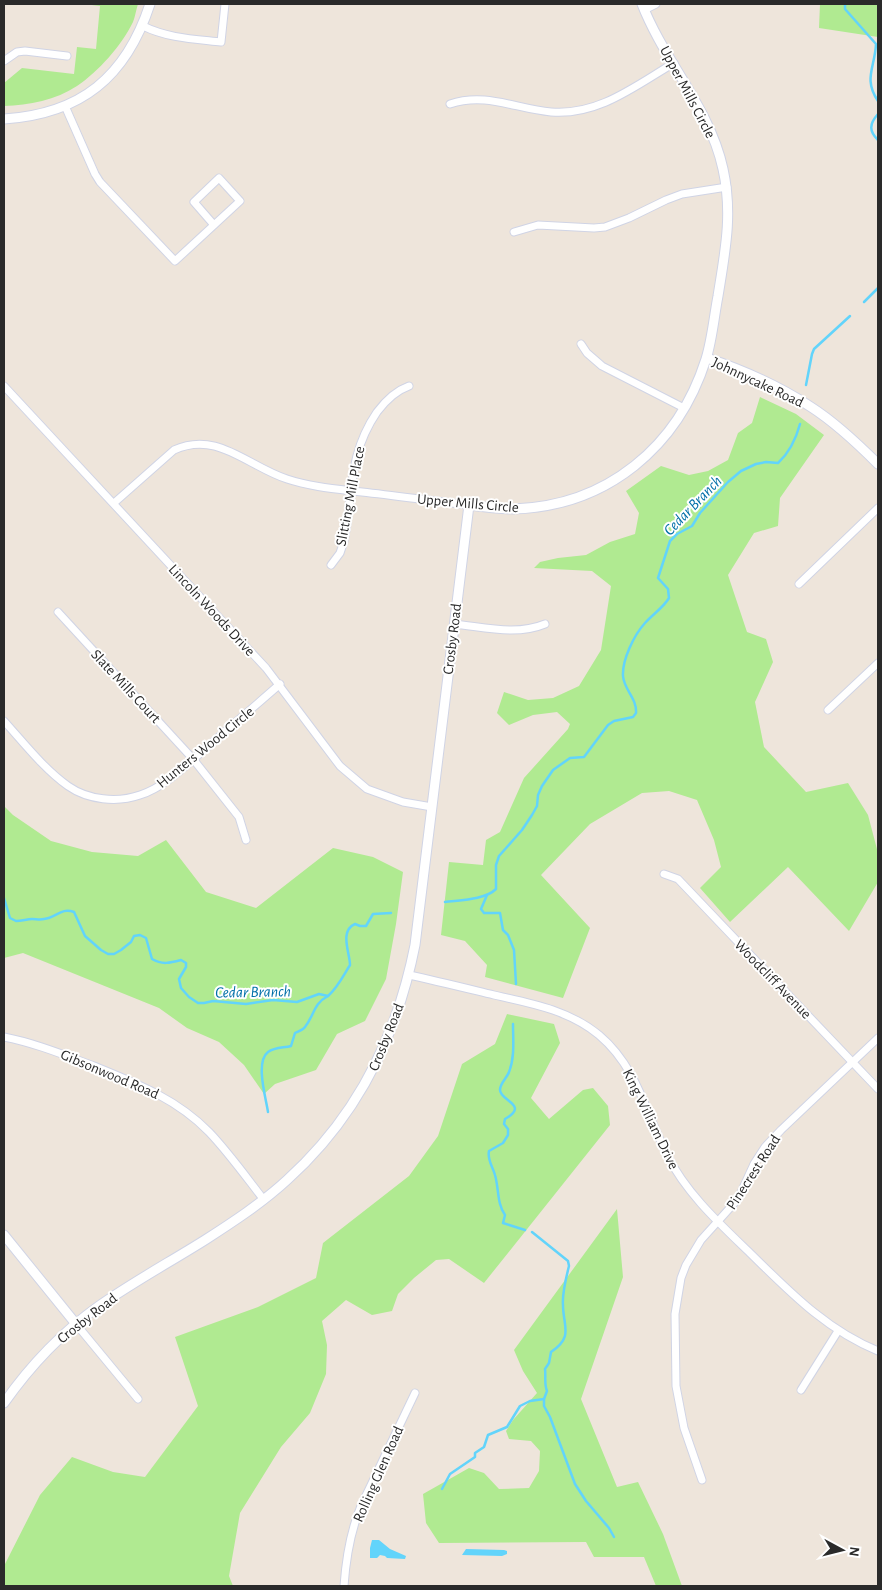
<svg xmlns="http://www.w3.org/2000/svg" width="882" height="1590" font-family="'Alegreya Sans',sans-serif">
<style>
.green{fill:#b0ea91}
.water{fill:#62d4fb}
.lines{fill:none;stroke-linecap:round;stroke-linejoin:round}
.stream{stroke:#62d4fb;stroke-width:2.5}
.minor-casing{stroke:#d0d4e5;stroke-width:9}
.tertiary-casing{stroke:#d0d4e5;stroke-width:11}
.minor{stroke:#fff;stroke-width:7}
.tertiary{stroke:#fff;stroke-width:9}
.labels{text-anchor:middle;stroke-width:4;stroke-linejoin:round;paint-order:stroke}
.street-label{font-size:15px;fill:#2a2a2a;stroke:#fff}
.water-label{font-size:16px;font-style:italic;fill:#006fa8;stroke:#fff}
</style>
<rect width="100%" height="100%" fill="#eee5db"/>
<!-- green -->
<g class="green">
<path d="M83 4H138C136 10 135 17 133 22 122 45 98 72 77 86 56 100 29 105 4 106V83L22 68 74 74 77 47 96 49 100 6Z"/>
<polygon points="820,4 878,4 878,37 819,28"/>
<polygon points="760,397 796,414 824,435 780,498 778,526 754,533 728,575 747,632 766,639 773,662 755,702 764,747 806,792 848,783 868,815 878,853 878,882 849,931 788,867 730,922 700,888 721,867 714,840 697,800 669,791 642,793 590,824 541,875 590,928 563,998 485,977 487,965 465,941 441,935 449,862 483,865 486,840 500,832 524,778 568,729 570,724 557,712 533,715 509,725 497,713 504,692 528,700 553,698 579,686 601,650 611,586 592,571 534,568 540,562 558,558 586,555 610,542 635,534 639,513 626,491 661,466 689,475 708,471 728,460 738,433 752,423"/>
<polygon points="4,806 13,815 51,841 92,852 138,856 166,840 206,892 256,908 333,848 373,857 403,872 396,924 386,979 365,1021 337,1034 316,1070 275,1084 264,1094 244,1065 219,1042 187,1028 159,1008 23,953 4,958"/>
<polygon points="507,1014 554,1024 560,1043 531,1098 549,1119 583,1090 593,1088 608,1106 610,1125 484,1283 449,1259 436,1260 414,1278 398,1294 392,1311 372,1315 346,1300 322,1321 327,1345 326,1374 310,1413 281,1447 240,1513 229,1576 233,1586 4,1586 4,1566 40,1495 72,1457 113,1472 145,1477 198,1406 175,1337 258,1307 316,1278 323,1243 409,1176 438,1136 462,1064 495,1044"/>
<polygon points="617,1209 623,1277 581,1399 617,1487 638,1482 663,1534 682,1586 656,1586 644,1557 594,1557 586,1542 439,1543 426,1523 423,1494 469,1468 484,1473 499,1489 529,1488 539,1471 540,1451 531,1441 509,1439 506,1431 513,1420 537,1393 523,1371 514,1350"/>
</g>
<!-- water -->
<g class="water">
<polygon points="372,1540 379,1540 390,1549 406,1556 405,1559 387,1558 385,1556 380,1555 377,1558 370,1558 370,1548"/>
<polygon points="466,1549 504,1550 507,1551 507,1554 502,1556 462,1555"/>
</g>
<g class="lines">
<!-- stream -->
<g class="stream">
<path d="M845 4V9L876 44C875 67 863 79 878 101"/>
<path d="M878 114C869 124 869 131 878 140"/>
<polyline points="864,302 878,288"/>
<polyline points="806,385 812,354 814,349 850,316"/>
<polyline points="487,895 481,909 484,913 500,913 503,930 508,935 514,950 516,984"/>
<path d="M4 898 10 918 16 921C22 921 27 919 32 919 36 919 40 920 44 919 56 918 61 907 74 912L85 936 101 950 108 954H114L121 950 131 942 134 936 140 935 146 938 152 959C162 965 170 963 181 960L186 963V967L179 979 181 988 189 997 198 1003H204L213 1001 246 1004 273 1000 297 1002 319 994 328 996C338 987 343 976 350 965 350 953 339 931 355 924L360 926H366L373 914 391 913"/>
<path d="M445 902C460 900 485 900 496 889V865L499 856 522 830 532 815 537 806 538 795 542 786 553 770 570 758 584 757 608 725 614 721 633 717 636 713C637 698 624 690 623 676 622 660 634 635 645 623 653 614 663 608 669 598L668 589 658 578 670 541 677 534 692 526 700 513 728 482 741 471 756 464 766 462 778 463C790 452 796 439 800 424"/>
<path d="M513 1024C513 1040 515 1057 509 1072 507 1078 500 1083 500 1090 500 1101 530 1105 505 1119L504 1124 508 1129V1135L503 1143 489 1151C487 1160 493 1167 495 1175 499 1189 497 1204 505 1215L503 1223 525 1230"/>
<path d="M268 1112C266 1098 255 1062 268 1052 275 1047 284 1048 291 1046L295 1033C299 1031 303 1030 305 1027 315 1014 313 1004 328 996"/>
<path d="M532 1232 568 1261 569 1266C566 1278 562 1293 563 1305 563 1326 574 1337 551 1352L549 1363 545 1369C546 1376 544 1384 547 1391L544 1399V1406L550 1417 575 1484 586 1501 609 1528 614 1537"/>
<polyline points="442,1489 450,1474 475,1457 475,1453 484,1447 488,1435 507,1427 520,1406 530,1401 544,1399"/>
</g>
<defs>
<g id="minor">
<polyline points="644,10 656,4"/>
<path d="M143 26C167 38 194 39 221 42L225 4"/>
<polyline points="4,61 17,52 25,51 67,56"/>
<path d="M450 104C486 92 516 109 551 112 598 116 635 86 674 63"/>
<polyline points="65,106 95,174 100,182 175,261 240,201 219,178 194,202 214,225"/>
<polyline points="514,232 538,225 594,228 605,227 629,218 666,200 682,194 727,187"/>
<polyline points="581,344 587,353 602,366 684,408"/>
<polyline points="4,386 266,668 340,766 367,789 403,802 432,807"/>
<path d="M114 503 174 450C217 430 247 466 287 479 311 487 337 489 362 492 398 496 433 501 469 505"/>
<path d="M331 565 340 553 344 541C354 493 347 456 377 412 386 400 395 391 409 386"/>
<polyline points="799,584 878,508"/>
<polyline points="58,612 193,759 239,817 246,840"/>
<path d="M454 624C484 627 516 636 545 624"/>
<polyline points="828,710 878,663"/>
<path d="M4 721C23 742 44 769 68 786 88 800 117 803 140 795 165 787 186 765 205 749 230 727 255 706 280 684"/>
<polyline points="664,874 678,879 878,1089"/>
<path d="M409 975C437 981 465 988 494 995 530 1003 569 1010 599 1035 637 1067 646 1113 667 1155 687 1194 719 1223 750 1253 789 1291 826 1330 878 1351"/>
<path d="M4 1037C35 1043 64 1055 94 1066 136 1083 177 1099 209 1132 229 1153 246 1177 264 1200"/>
<polyline points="76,1324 138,1399"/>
<polyline points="801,1390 838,1331"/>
<polyline points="702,1480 684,1428 676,1386 675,1314 681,1278 686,1265 701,1240 738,1199 754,1164 765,1147 781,1130 878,1038"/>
<path d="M344 1586C346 1558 350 1532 361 1506L415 1393"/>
</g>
<g id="tertiary">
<path d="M4 119C81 114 126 77 150 4"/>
<path d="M707 358C743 370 779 386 811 407 836 423 857 443 878 464"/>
<polyline points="4,1235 76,1324"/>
<path d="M4 1403C30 1366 61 1333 99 1306 133 1282 170 1262 205 1240 233 1222 262 1203 287 1180 357 1117 397 1036 415 945L469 505C484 507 499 509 514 509 607 506 678 447 706 359 712 340 714 317 718 296 725 252 733 214 723 169 710 108 664 61 642 4"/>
</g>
</defs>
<!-- minor casing -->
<use href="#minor" class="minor-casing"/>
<!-- tertiary casing -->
<use href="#tertiary" class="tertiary-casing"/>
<!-- minor -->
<use href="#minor" class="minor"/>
<!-- tertiary -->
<use href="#tertiary" class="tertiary"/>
</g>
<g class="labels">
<!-- street labels -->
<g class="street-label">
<text transform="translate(688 92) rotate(62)" y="5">Upper Mills Circle</text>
<text transform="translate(758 382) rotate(25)" y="5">Johnnycake Road</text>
<text transform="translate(350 496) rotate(-79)" y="5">Slitting Mill Place</text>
<text transform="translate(468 503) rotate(5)" y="5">Upper Mills Circle</text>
<text transform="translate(212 610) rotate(47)" y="5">Lincoln Woods Drive</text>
<text transform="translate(452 639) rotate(-83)" y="5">Crosby Road</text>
<text transform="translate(126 686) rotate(47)" y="5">Slate Mills Court</text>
<text transform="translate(205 747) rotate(-39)" y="5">Hunters Wood Circle</text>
<text transform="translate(773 979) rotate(46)" y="5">Woodcliff Avenue</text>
<text transform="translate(386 1037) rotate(-68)" y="5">Crosby Road</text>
<text transform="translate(110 1074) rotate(23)" y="5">Gibsonwood Road</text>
<text transform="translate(651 1119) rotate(64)" y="5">King William Drive</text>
<text transform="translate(753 1172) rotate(-57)" y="5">Pinecrest Road</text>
<text transform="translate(87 1318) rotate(-38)" y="5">Crosby Road</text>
<text transform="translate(378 1474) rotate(-66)" y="5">Rolling Glen Road</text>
</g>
<!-- water labels -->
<g class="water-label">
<text transform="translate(692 505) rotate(-46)" y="6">Cedar Branch</text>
<text transform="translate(253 991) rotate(-1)" y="6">Cedar Branch</text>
</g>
</g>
<!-- border -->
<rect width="882" height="1590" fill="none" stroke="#2a2a2a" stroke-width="10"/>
<!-- north arrow -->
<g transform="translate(842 1550) rotate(97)" stroke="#ffffff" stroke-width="4" paint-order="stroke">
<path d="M0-4L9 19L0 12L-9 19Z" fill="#2a2a2a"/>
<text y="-8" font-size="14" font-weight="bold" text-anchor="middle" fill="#2a2a2a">N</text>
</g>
</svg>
